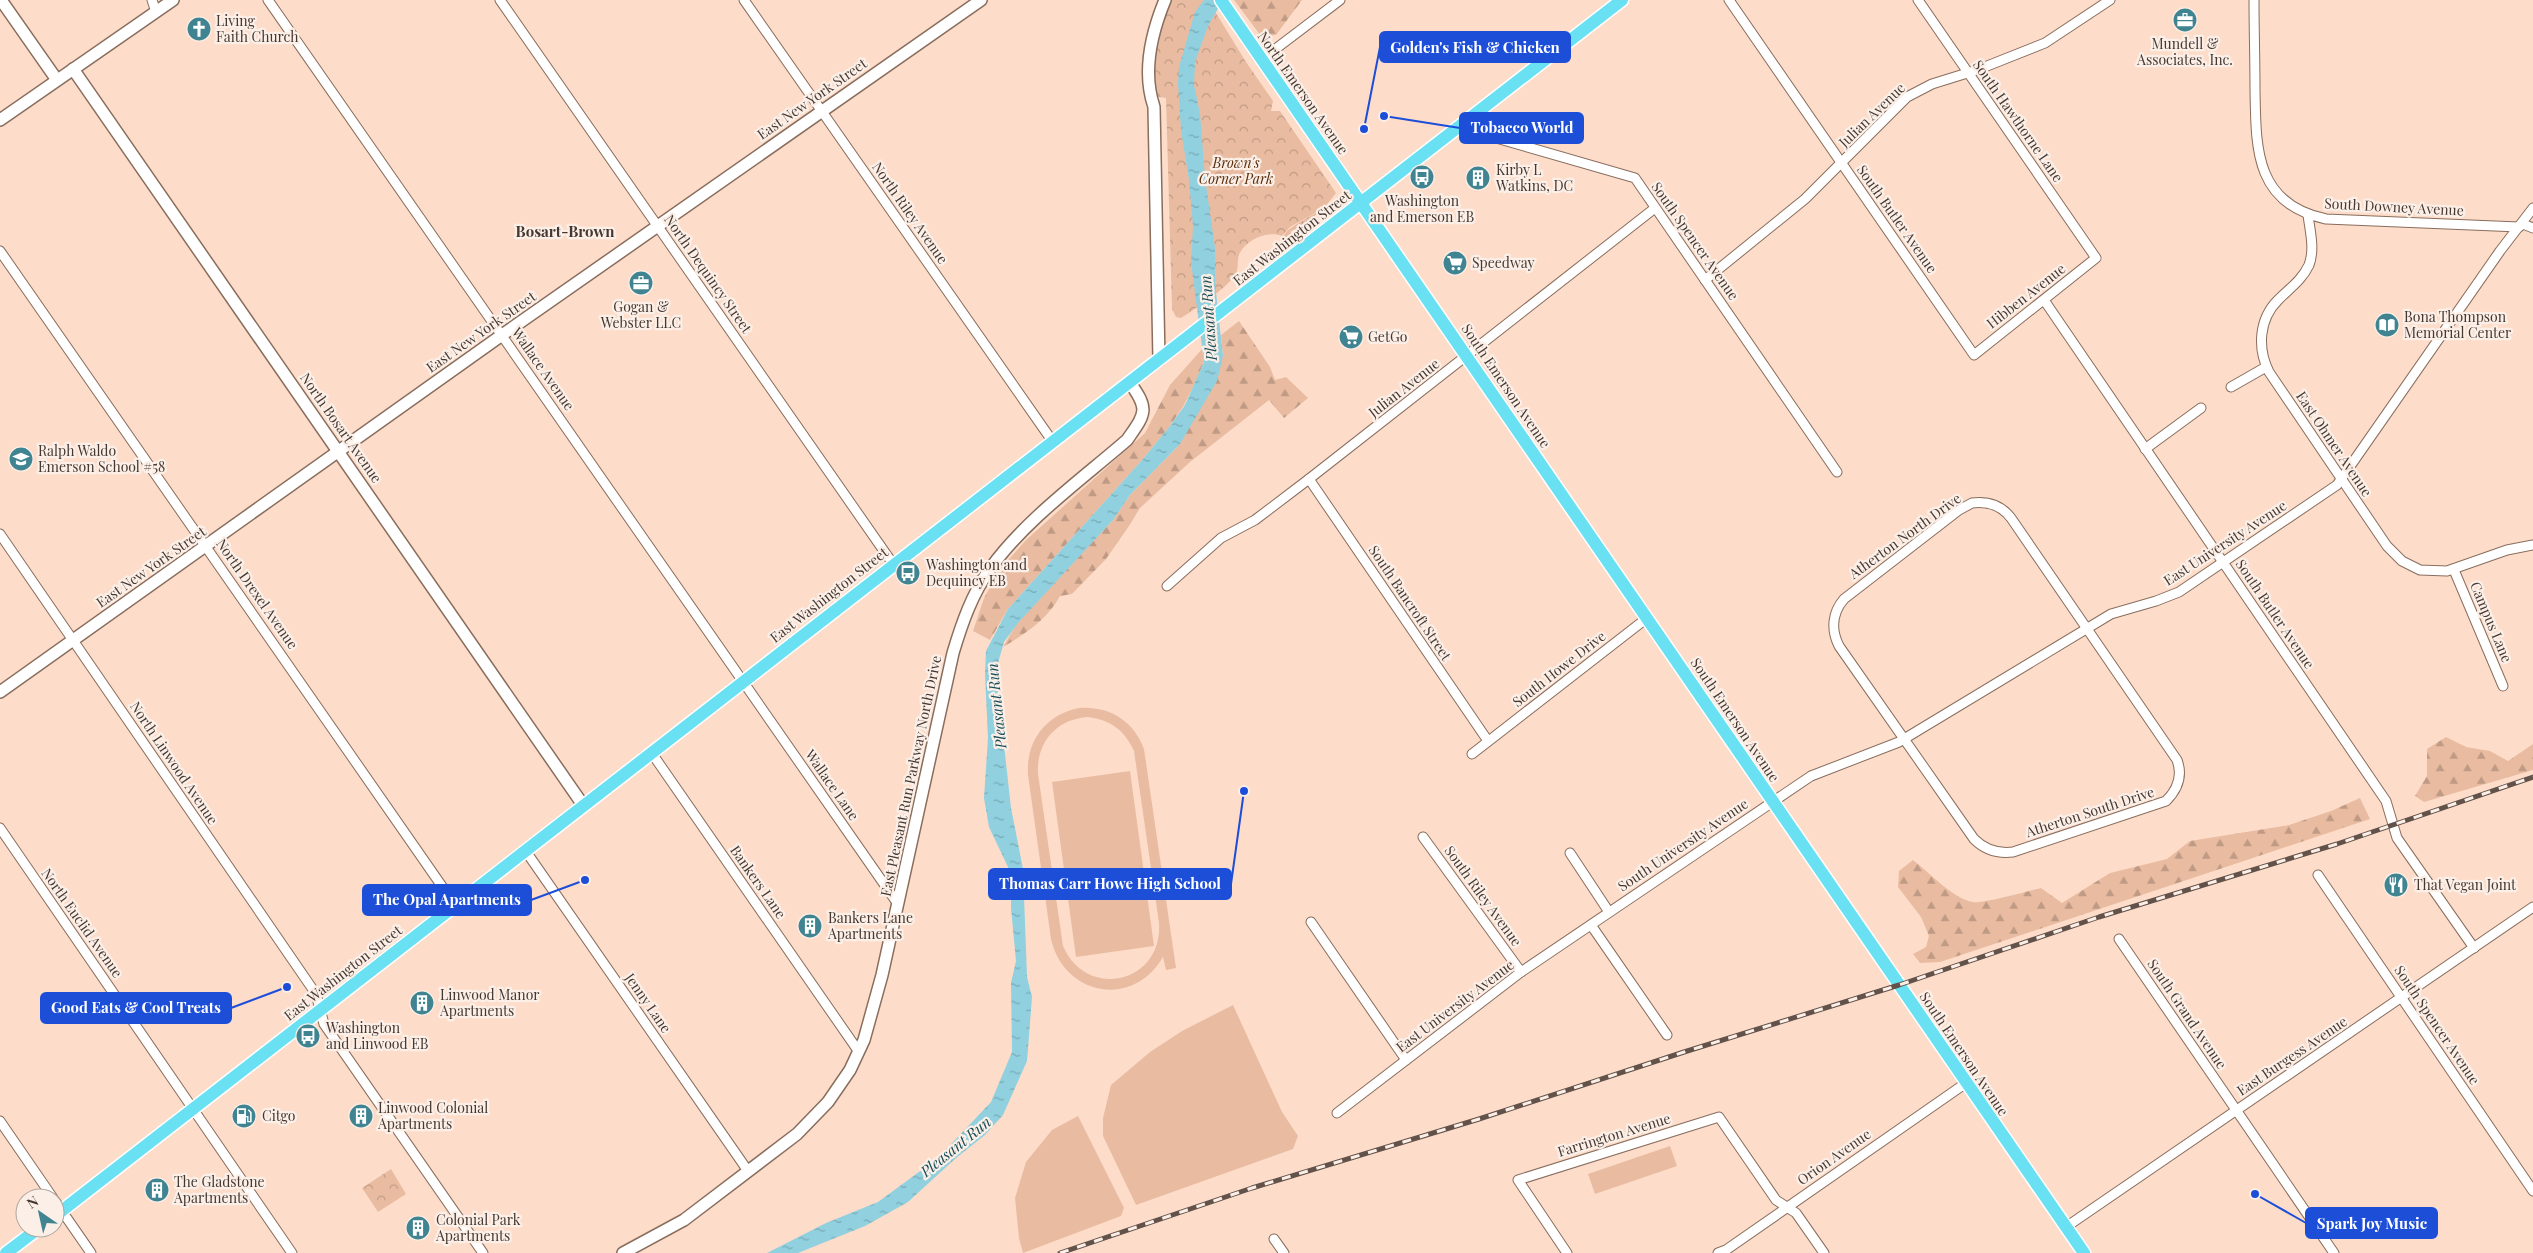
<svg xmlns="http://www.w3.org/2000/svg" width="2533" height="1253" font-family="'Playfair Display',serif">
<style>
.grass{fill:url(#grass-dots)}
.forest{fill:url(#forest-firs)}
.park{fill:url(#park-crowns)}
.garden{fill:#e9bca1;fill-rule:evenodd}
.water{fill:url(#water-ripples)}
.lines{fill:none;stroke-linecap:round;stroke-linejoin:round}
.street-casing{stroke:#896d5d;stroke-width:11}
.secondary-casing{stroke:#896d5d;stroke-width:14}
.primary-casing{stroke:#fff;stroke-width:15}
.street{stroke:#fff;stroke-width:9}
.secondary{stroke:#fff;stroke-width:11}
.primary{stroke:#69e1f3;stroke-width:12}
.rail-casing{stroke:#625249;stroke-width:5}
.rail{stroke:#fbefe7;stroke-width:3;stroke-dasharray:9;stroke-linecap:butt}
.labels{text-anchor:middle;stroke-width:4.5;stroke-linejoin:round;paint-order:stroke}
.poi-label{font-size:14px;fill:#453831;stroke:#fbefe7;text-anchor:start}
.street-label{font-size:14px;fill:#453831;stroke:#fbefe7}
.park-label{font-size:14px;font-style:italic;fill:#592d0c;stroke:#fbefe7}
.neighbourhood-label{font-size:15px;font-weight:bold;fill:#453831;stroke:#fbefe7}
.water-label{font-size:15px;font-style:italic;fill:#144c57;stroke:#fbefe7}
.leader{fill:none;stroke:#1d4ed8;stroke-width:2}
.callout-dot{fill:#1d4ed8;stroke:#fbefe7;stroke-width:2}
.callout{fill:#1d4ed8;stroke:#1d4ed8;stroke-width:2}
.callout-label{font-size:15px;text-anchor:middle;font-weight:bold;fill:#fff}
</style>
<defs>
<pattern id="grass-dots" width="8" height="8" patternUnits="userSpaceOnUse" patternTransform="scale(1.25)"><rect width="8" height="8" fill="#e9bca1"/><path d="M2 2h.1M6 6h.1" fill="none" stroke="#bf9a84" stroke-width="1.8" stroke-linecap="round"/></pattern>
<pattern id="forest-firs" width="22" height="20" patternUnits="userSpaceOnUse" patternTransform="scale(1.25)"><rect width="22" height="20" fill="#e9bca1"/><path d="M5 1l3.5 6h-7zM16 11l3.5 6h-7z" fill="#bf9a84"/></pattern>
<pattern id="park-crowns" width="20" height="18" patternUnits="userSpaceOnUse" patternTransform="scale(1.25)"><rect width="20" height="18" fill="#e9bca1"/><path d="M2 6a3 3 0 1 1 6 0M12 15a3 3 0 1 1 6 0" fill="none" stroke="#bf9a84"/></pattern>
<pattern id="water-ripples" width="26" height="14" patternUnits="userSpaceOnUse" patternTransform="scale(1.25)"><rect width="26" height="14" fill="#90d0df"/><path d="M2 4q2-2 4 0t4 0M15 11q2-2 4 0t4 0" fill="none" stroke="#77aab5"/></pattern>
</defs>
<rect width="100%" height="100%" fill="#fdddca"/>
<!-- grass -->
<path class="grass" d="M1324 208 1297 231 1295 229 1290 232 1292 235 1283 238C1284 228 1314 215 1324 208Z"/>
<!-- forest -->
<g class="forest">
<polygon points="1234,0 1302,0 1276,35 1261,36"/>
<path d="M1239 321 1270 367 1275 380 1286 377 1308 398 1284 418 1269 400 1190 462 1140 508 1129 526 1106 559 1072 594 1060 596C1047 620 1026 633 1003 647L1017 623 1113 520 1130 495 1180 444 1223 356 1221 335Z"/>
<polygon points="1202,349 1204,361 1197,379 1184,405 1170,426 1143,459 1008,609 990,640 973,631 984,598 1001,568 1026,540 1145,433 1170,385"/>
<polygon points="2446,737 2466,747 2490,751 2508,761 2533,744 2533,770 2424,802 2415,796 2427,776 2427,749"/>
<path d="M2360 798 2370 819 1940 962 1920 963 1913 954 1926 947 1929 936 1921 917 1898 887 1899 871 1913 860C1929 872 1953 899 1973 902 1982 904 2028 891 2041 888L2062 903 2110 873 2167 859 2190 841 2289 825 2331 811Z"/>
</g>
<!-- park -->
<g class="park">
<path d="M1169 0H1208L1246 62 1273 101 1271 111H1280L1336 193 1324 208 1290 227 1282 236C1268 230 1245 240 1239 255 1237 261 1239 272 1234 277 1222 291 1197 308 1181 318L1176 317 1172 309 1166 98 1152 96 1153 53Z"/>
<polygon points="391,1169 406,1194 378,1212 362,1188"/>
</g>
<!-- garden -->
<g class="garden">
<path d="M1079 708C1109 706 1133 720 1144 749L1176 968 1166 970 1163 957C1133 1009 1064 996 1051 939L1028 775C1026 741 1045 715 1079 708ZM1088 717C1111 720 1125 731 1134 751L1159 923C1163 983 1087 1001 1063 946L1038 774C1036 742 1057 719 1088 717Z"/>
<polygon points="1130,771 1154,946 1076,957 1052,782"/>
<polygon points="1233,1005 1282,1112 1298,1136 1293,1149 1136,1205 1103,1136 1103,1118 1111,1085 1150,1052 1182,1031"/>
<polygon points="1078,1116 1124,1208 1121,1216 1023,1253 1019,1238 1015,1198 1026,1162 1052,1130"/>
<polygon points="1670,1146 1677,1166 1595,1194 1588,1174"/>
</g>
<!-- water -->
<polygon class="water" points="1204,0 1223,0 1208,26 1195,62 1194,85 1200,114 1205,178 1215,248 1215,283 1223,356 1217,381 1180,444 1130,495 1113,520 1018,623 1004,642 998,663 998,691 1011,808 1023,869 1027,977 1032,997 1027,1061 1003,1115 985,1135 956,1158 908,1202 865,1226 798,1253 767,1253 826,1223 878,1202 938,1158 991,1102 1012,1052 1011,983 1016,961 1011,908 1011,882 1008,867 989,827 984,798 988,738 985,675 986,651 1008,609 1143,459 1170,426 1185,405 1204,362 1191,262 1193,226 1189,180 1181,130 1178,83 1179,67 1195,12"/>
<g class="lines">
<defs>
<g id="street">
<polyline points="152,0 156,12"/>
<polyline points="268,0 898,904"/>
<polyline points="500,0 893,564"/>
<polyline points="744,0 1053,442"/>
<polyline points="1729,0 1974,355 2096,258 1918,0"/>
<path d="M2254 0C2254 30 2255 59 2255 89 2256 147 2254 204 2326 219L2519 227 2523 224 2533 228"/>
<polyline points="1261,60 1340,0"/>
<polyline points="1458,127 1635,178 1837,472"/>
<path d="M2308 215C2310 231 2315 249 2309 265 2302 280 2290 288 2278 300 2259 319 2257 348 2269 372L2387 546 2402 561 2420 570 2447 571 2507 550 2533 545"/>
<polyline points="0,251 455,905"/>
<polyline points="1705,280 1805,199 1907,97 1932,84 1977,70 2045,43 2110,0"/>
<polyline points="2044,300 2386,801 2397,838 2474,948"/>
<polyline points="2231,387 2266,367"/>
<polyline points="2145,449 2201,408"/>
<polyline points="1309,479 1488,741"/>
<path d="M1972 503C1988 501 2001 505 2011 518L2177 760C2183 776 2178 789 2166 801L2013 852C1997 854 1985 850 1974 839L1839 646C1831 630 1832 613 1844 599L1959 510Z"/>
<polyline points="0,534 316,994 324,1024 483,1253"/>
<polyline points="2454,570 2503,686"/>
<polyline points="1167,586 1221,538 1255,520 1309,479 1655,208"/>
<polyline points="651,752 859,1052"/>
<polyline points="1472,754 1647,618"/>
<polyline points="0,828 292,1253"/>
<polyline points="1423,837 1521,972"/>
<polyline points="525,850 748,1171"/>
<polyline points="1570,853 1609,912"/>
<polyline points="2318,875 2533,1191"/>
<polyline points="1311,922 1406,1060"/>
<polyline points="1591,925 1667,1035"/>
<polyline points="2119,939 2334,1253"/>
<polyline points="1337,1113 1521,972 1811,776 1899,742 2111,614 2156,601 2179,592 2337,485 2500,251 2533,208"/>
<polyline points="0,1121 53,1198"/>
<polyline points="55,1201 91,1253"/>
<polyline points="2066,1227 2533,907"/>
<polyline points="1274,1239 1284,1253"/>
<polyline points="1567,1253 1518,1180 1719,1117 1776,1200 1796,1213 1824,1253"/>
<polyline points="1718,1253 1726,1250 1966,1083"/>
</g>
<g id="secondary">
<polyline points="1,0 57,80"/>
<polyline points="73,69 583,805"/>
<polyline points="0,120 173,0"/>
<path d="M1159 360 1154 107C1142 72 1151 34 1165 0"/>
<polyline points="0,692 502,335 981,0"/>
<path d="M623 1253 684 1220 797 1134 828 1102 850 1070 864 1040 882 975 953 653C962 623 972 594 990 569 1024 521 1082 479 1127 440 1145 414 1150 410 1130 383"/>
</g>
<g id="primary">
<polyline points="1221,0 2084,1253"/>
<polyline points="55,1216 1622,0"/>
<polyline points="6,1253 39,1228"/>
</g>
</defs>
<!-- street casing -->
<use href="#street" class="street-casing"/>
<!-- secondary casing -->
<use href="#secondary" class="secondary-casing"/>
<!-- primary casing -->
<use href="#primary" class="primary-casing"/>
<!-- street -->
<use href="#street" class="street"/>
<!-- secondary -->
<use href="#secondary" class="secondary"/>
<!-- primary -->
<use href="#primary" class="primary"/>
<defs>
<polyline id="rail" points="1060,1253 1252,1188 1479,1119 1684,1052 1899,985 2099,917 2337,844 2533,777"/>
</defs>
<!-- rail casing -->
<use href="#rail" class="rail-casing"/>
<!-- rail -->
<use href="#rail" class="rail"/>
</g>
<!-- icons -->
<defs>
<symbol id="office-disc" viewBox="-11 -11 22 22"><circle r="9.5" fill="#408492" stroke="#fbefe7"/><path d="M-6-3h4V-5.5h4V-3h4V5H-6ZM-1-4.5V-3h2v-1.5ZM-6 0V1H6V0Z" fill="#fff"/></symbol>
<symbol id="church-disc" viewBox="-11 -11 22 22"><circle r="9.5" fill="#408492" stroke="#fbefe7"/><path d="M-1.2-6h2.4v3.5h3.3v2.4h-3.3V6h-2.4V-.1h-3.3v-2.4h3.3Z" fill="#fff"/></symbol>
<symbol id="bus-disc" viewBox="-11 -11 22 22"><circle r="9.5" fill="#408492" stroke="#fbefe7"/><path d="M-5-6H5V4H4V6H2V4H-2V6H-4V4H-5ZM-3.5-4V0h7V-4ZM-3.5 1.2v1.5H-2V1.2ZM2 1.2v1.5H3.5V1.2Z" fill="#fff"/></symbol>
<symbol id="building-disc" viewBox="-11 -11 22 22"><circle r="9.5" fill="#408492" stroke="#fbefe7"/><path d="M-4-6H4V6H1V3H-1V6H-4ZM-2.5-4.3h1.7v1.8h-1.7ZM.8-4.3h1.7v1.8H.8ZM-2.5-1h1.7V.8h-1.7ZM.8-1h1.7V.8H.8Z" fill="#fff"/></symbol>
<symbol id="supermarket-disc" viewBox="-11 -11 22 22"><circle r="9.5" fill="#408492" stroke="#fbefe7"/><path d="M-6-5.5h2.5l.6 2H6L4.5 2H-2.5L-4.4-4H-6ZM-1.5 3.2a1.3 1.3 0 1 0 .1 0ZM3 3.2a1.3 1.3 0 1 0 .1 0Z" fill="#fff"/></symbol>
<symbol id="library-disc" viewBox="-11 -11 22 22"><circle r="9.5" fill="#408492" stroke="#fbefe7"/><path d="M-6-4Q-3-5.5-.7-3.5V5Q-3 3-6 4ZM6-4Q3-5.5 .7-3.5V5Q3 3 6 4Z" fill="#fff"/></symbol>
<symbol id="school-disc" viewBox="-11 -11 22 22"><circle r="9.5" fill="#408492" stroke="#fbefe7"/><path d="M0-5L7-2L0 1L-7-2ZM-4 1L0 2.5L4 1V4Q0 6-4 4Z" fill="#fff"/></symbol>
<symbol id="restaurant-disc" viewBox="-11 -11 22 22"><circle r="9.5" fill="#408492" stroke="#fbefe7"/><path d="M-5-6h1v4h1v-4h1v4h1v-4h1v5L-1.5 .5V6h-2V.5L-5-1ZM5-6V6H3V1.5H1.5Q1.5-4 5-6Z" fill="#fff"/></symbol>
<symbol id="fuel-disc" viewBox="-11 -11 22 22"><circle r="9.5" fill="#408492" stroke="#fbefe7"/><path d="M-5.5-6h7V0h2V4h1.3V-2.5L3-4.5l.8-.8L6-3V5H2.5V1h-1V6h-7ZM-4.2-4.7v3.2H.2V-4.7Z" fill="#fff"/></symbol>
</defs>
<g fill-rule="evenodd">
<use href="#office-disc" x="2171" y="6" width="28" height="28"/>
<use href="#church-disc" x="185" y="15" width="28" height="28"/>
<use href="#bus-disc" x="1408" y="163" width="28" height="28"/>
<use href="#building-disc" x="1464" y="164" width="28" height="28"/>
<use href="#supermarket-disc" x="1441" y="249" width="28" height="28"/>
<use href="#office-disc" x="627" y="269" width="28" height="28"/>
<use href="#library-disc" x="2373" y="311" width="28" height="28"/>
<use href="#supermarket-disc" x="1337" y="323" width="28" height="28"/>
<use href="#school-disc" x="7" y="445" width="28" height="28"/>
<use href="#bus-disc" x="894" y="559" width="28" height="28"/>
<use href="#restaurant-disc" x="2382" y="871" width="28" height="28"/>
<use href="#building-disc" x="796" y="912" width="28" height="28"/>
<use href="#building-disc" x="408" y="989" width="28" height="28"/>
<use href="#bus-disc" x="294" y="1022" width="28" height="28"/>
<use href="#fuel-disc" x="230" y="1102" width="28" height="28"/>
<use href="#building-disc" x="347" y="1102" width="28" height="28"/>
<use href="#building-disc" x="143" y="1176" width="28" height="28"/>
<use href="#building-disc" x="404" y="1214" width="28" height="28"/>
</g>
<g class="labels">
<!-- poi labels -->
<g class="poi-label">
<text x="216" y="26">Living<tspan x="216" dy="16">Faith Church</tspan></text>
<text x="2185" y="49" text-anchor="middle">Mundell &amp;<tspan x="2185" dy="16">Associates, Inc.</tspan></text>
<text x="1496" y="175">Kirby L<tspan x="1496" dy="16">Watkins, DC</tspan></text>
<text x="1422" y="206" text-anchor="middle">Washington<tspan x="1422" dy="16">and Emerson EB</tspan></text>
<text x="1472" y="268">Speedway</text>
<text x="641" y="312" text-anchor="middle">Gogan &amp;<tspan x="641" dy="16">Webster LLC</tspan></text>
<text x="2404" y="322">Bona Thompson<tspan x="2404" dy="16">Memorial Center</tspan></text>
<text x="1368" y="342">GetGo</text>
<text x="38" y="456">Ralph Waldo<tspan x="38" dy="16">Emerson School #58</tspan></text>
<text x="926" y="570">Washington and<tspan x="926" dy="16">Dequincy EB</tspan></text>
<text x="2414" y="890">That Vegan Joint</text>
<text x="828" y="923">Bankers Lane<tspan x="828" dy="16">Apartments</tspan></text>
<text x="440" y="1000">Linwood Manor<tspan x="440" dy="16">Apartments</tspan></text>
<text x="326" y="1033">Washington<tspan x="326" dy="16">and Linwood EB</tspan></text>
<text x="378" y="1113">Linwood Colonial<tspan x="378" dy="16">Apartments</tspan></text>
<text x="262" y="1121">Citgo</text>
<text x="174" y="1187">The Gladstone<tspan x="174" dy="16">Apartments</tspan></text>
<text x="436" y="1225">Colonial Park<tspan x="436" dy="16">Apartments</tspan></text>
</g>
<!-- street labels -->
<g class="street-label">
<text transform="translate(1303 93) rotate(55)" y="5">North Emerson Avenue</text>
<text transform="translate(812 99) rotate(-35)" y="5">East New York Street</text>
<text transform="translate(1872 115) rotate(-44)" y="5">Julian Avenue</text>
<text transform="translate(2018 121) rotate(55)" y="5">South Hawthorne Lane</text>
<text transform="translate(2394 207) rotate(3)" y="5">South Downey Avenue</text>
<text transform="translate(910 213) rotate(55)" y="5">North Riley Avenue</text>
<text transform="translate(1897 219) rotate(55)" y="5">South Butler Avenue</text>
<text transform="translate(1292 238) rotate(-38)" y="5">East Washington Street</text>
<text transform="translate(1695 241) rotate(55)" y="5">South Spencer Avenue</text>
<text transform="translate(708 274) rotate(55)" y="5">North Dequincy Street</text>
<text transform="translate(2026 296) rotate(-38)" y="5">Hibben Avenue</text>
<text transform="translate(481 332) rotate(-35)" y="5">East New York Street</text>
<text transform="translate(543 369) rotate(55)" y="5">Wallace Avenue</text>
<text transform="translate(1506 386) rotate(56)" y="5">South Emerson Avenue</text>
<text transform="translate(1404 388) rotate(-38)" y="5">Julian Avenue</text>
<text transform="translate(341 428) rotate(55)" y="5">North Bosart Avenue</text>
<text transform="translate(2334 444) rotate(56)" y="5">East Ohmer Avenue</text>
<text transform="translate(1905 536) rotate(-36)" y="5">Atherton North Drive</text>
<text transform="translate(2225 543) rotate(-33)" y="5">East University Avenue</text>
<text transform="translate(151 567) rotate(-35)" y="5">East New York Street</text>
<text transform="translate(257 594) rotate(55)" y="5">North Drexel Avenue</text>
<text transform="translate(829 595) rotate(-38)" y="5">East Washington Street</text>
<text transform="translate(1410 603) rotate(56)" y="5">South Bancroft Street</text>
<text transform="translate(2275 614) rotate(56)" y="5">South Butler Avenue</text>
<text transform="translate(2491 622) rotate(67)" y="5">Campus Lane</text>
<text transform="translate(1559 669) rotate(-38)" y="5">South Howe Drive</text>
<text transform="translate(1735 720) rotate(56)" y="5">South Emerson Avenue</text>
<text transform="translate(174 763) rotate(56)" y="5">North Linwood Avenue</text>
<text transform="translate(911 776) rotate(-78)" y="5">East Pleasant Run Parkway North Drive</text>
<text transform="translate(832 785) rotate(55)" y="5">Wallace Lane</text>
<text transform="translate(2090 812) rotate(-18)" y="5">Atherton South Drive</text>
<text transform="translate(1683 845) rotate(-34)" y="5">South University Avenue</text>
<text transform="translate(758 882) rotate(55)" y="5">Bankers Lane</text>
<text transform="translate(1483 896) rotate(54)" y="5">South Riley Avenue</text>
<text transform="translate(82 923) rotate(55)" y="5">North Euclid Avenue</text>
<text transform="translate(343 973) rotate(-38)" y="5">East Washington Street</text>
<text transform="translate(648 1003) rotate(55)" y="5">Jenny Lane</text>
<text transform="translate(1455 1006) rotate(-37)" y="5">East University Avenue</text>
<text transform="translate(2187 1014) rotate(56)" y="5">South Grand Avenue</text>
<text transform="translate(2437 1025) rotate(56)" y="5">South Spencer Avenue</text>
<text transform="translate(1964 1054) rotate(56)" y="5">South Emerson Avenue</text>
<text transform="translate(2292 1056) rotate(-34)" y="5">East Burgess Avenue</text>
<text transform="translate(1614 1135) rotate(-17)" y="5">Farrington Avenue</text>
<text transform="translate(1834 1157) rotate(-35)" y="5">Orion Avenue</text>
</g>
<!-- park labels -->
<g class="park-label">
<text x="1236" y="168">Brown's<tspan x="1236" dy="16">Corner Park</tspan></text>
</g>
<!-- neighbourhood labels -->
<g class="neighbourhood-label">
<text x="565" y="237">Bosart-Brown</text>
</g>
<!-- water labels -->
<g class="water-label">
<text transform="translate(1209 318) rotate(-94)" y="5">Pleasant Run</text>
<text transform="translate(997 706) rotate(-96)" y="5">Pleasant Run</text>
<text transform="translate(956 1147) rotate(-39)" y="5">Pleasant Run</text>
</g>
</g>
<!-- callouts -->
<path class="leader" d="M1364 129L1380 47M1384 116L1460 128M1244 791L1231 884M585 880L531 900M287 987L231 1008M2255 1194L2306 1223"/>
<g class="callout-dot">
<circle cx="1364" cy="129" r="5"/>
<circle cx="1384" cy="116" r="5"/>
<circle cx="1244" cy="791" r="5"/>
<circle cx="585" cy="880" r="5"/>
<circle cx="287" cy="987" r="5"/>
<circle cx="2255" cy="1194" r="5"/>
</g>
<g class="callout">
<rect x="1380" y="32" width="190" height="30" rx="5"/>
<rect x="1460" y="113" width="123" height="30" rx="5"/>
<rect x="989" y="869" width="242" height="30" rx="5"/>
<rect x="363" y="885" width="168" height="30" rx="5"/>
<rect x="41" y="993" width="190" height="30" rx="5"/>
<rect x="2306" y="1208" width="131" height="30" rx="5"/>
</g>
<g class="callout-label">
<text x="1475" y="53">Golden's Fish &amp; Chicken</text>
<text x="1522" y="133">Tobacco World</text>
<text x="1110" y="889">Thomas Carr Howe High School</text>
<text x="447" y="905">The Opal Apartments</text>
<text x="136" y="1013">Good Eats &amp; Cool Treats</text>
<text x="2372" y="1229">Spark Joy Music</text>
</g>
<!-- north arrow -->
<g transform="translate(40 1213) rotate(326)"><circle r="24" fill="#fbefe7" stroke="#b2a69e"/>
<path d="M0-4L9 19L0 12L-9 19Z" fill="#408492"/>
<text y="-8" font-size="14" font-weight="bold" text-anchor="middle" fill="#453831">N</text>
</g>
</svg>
